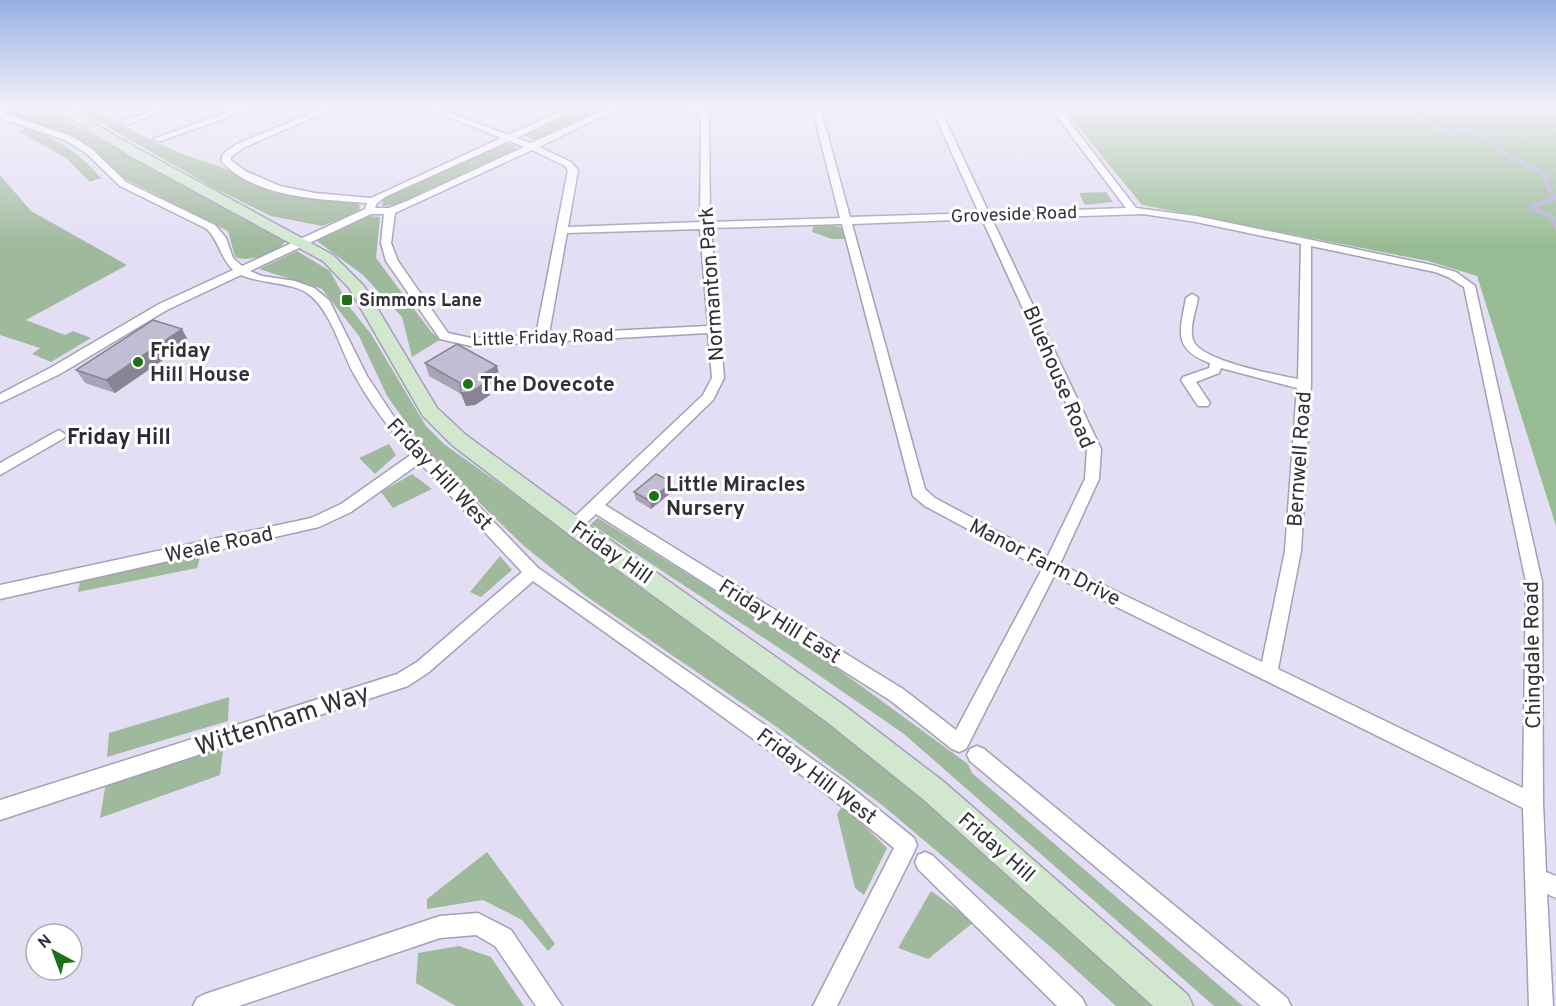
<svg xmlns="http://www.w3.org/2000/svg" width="1556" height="1006" font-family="Overpass,sans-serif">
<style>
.green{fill:#9fb99c}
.forest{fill:#97bc93}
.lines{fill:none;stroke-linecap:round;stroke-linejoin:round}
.stream{stroke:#b9aadb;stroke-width:4}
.street-casing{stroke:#a59fb6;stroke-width:3}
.secondary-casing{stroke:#a59fb6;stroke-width:3}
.street{fill:#fff;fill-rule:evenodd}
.secondary{fill:#d1e8cf;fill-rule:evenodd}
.wall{fill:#a8a3b6}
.shaded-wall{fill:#888494}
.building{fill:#c3bdd4;stroke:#888494;stroke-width:1.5}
.poi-dot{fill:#1e711a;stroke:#fff;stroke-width:2}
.labels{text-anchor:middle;stroke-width:6;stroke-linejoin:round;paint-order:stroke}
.far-street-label{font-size:18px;fill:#312f38;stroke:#fff}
.far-poi-label{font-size:18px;font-weight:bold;fill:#312f38;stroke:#fff;text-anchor:start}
.street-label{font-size:21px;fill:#312f38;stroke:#fff}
.poi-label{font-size:21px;font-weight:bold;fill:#312f38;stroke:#fff;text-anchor:start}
.neighbourhood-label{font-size:22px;font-weight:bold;fill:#2d2739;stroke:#fff}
.near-street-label{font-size:26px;fill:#312f38;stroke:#fff}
</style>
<rect width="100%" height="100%" fill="#e4def5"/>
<!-- green -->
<g class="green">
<path d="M13 107H40L286 240C279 254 249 263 235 257L228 231 121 177 88 146 60 131 6 116 3 112Z"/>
<polygon points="84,107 93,107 100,113 152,141 193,158 221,167 272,192 285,195 359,203 360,209 349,216 322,226 271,216 212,187 77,109"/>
<polygon points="584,107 609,107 535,140 523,135"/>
<path d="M28 127C61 142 77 151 101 178L90 182 67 159 19 131Z"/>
<polygon points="504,143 516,146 514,150 396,205 382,206 383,199"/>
<polygon points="0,175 31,211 127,265 26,320 65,335 73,331 91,338 51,362 32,354 40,348 0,335"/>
<polygon points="1106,192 1113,202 1085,205 1079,193"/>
<polygon points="370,216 380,217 376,258 432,333 441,339 412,357 402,317 363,275 317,241"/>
<polygon points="826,224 844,228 848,239 832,239 812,232 814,225"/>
<polygon points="297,251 330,271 351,309 371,334 426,426 444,444 760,670 924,793 1159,1006 1116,1006 1053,949 882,805 774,725 586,596 524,546 428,453 387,396 359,336 322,289 259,269"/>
<polygon points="389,444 396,455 375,474 359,458"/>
<polygon points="412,474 432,489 393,508 381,492"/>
<polygon points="598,518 827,661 968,764 972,773 1243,1006 1214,1006 904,734 788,654 591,524"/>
<polygon points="203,548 197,568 78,592 81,576"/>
<polygon points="500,556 512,570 481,597 470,592"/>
<polygon points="229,697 228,721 107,757 109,733"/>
<polygon points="224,744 220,775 100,818 106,783"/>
<polygon points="843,805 887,848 864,895 855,888 837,814"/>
<polygon points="487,852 555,944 548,951 522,920 483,900 427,909 427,899"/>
<polygon points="931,891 974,922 928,959 898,948"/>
<polygon points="459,946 491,957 524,1006 456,1006 416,983 418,953"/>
</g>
<!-- forest -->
<polygon class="forest" points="1062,107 1556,107 1556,526 1477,276 1428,261 1142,205"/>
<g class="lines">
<!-- stream -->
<polyline class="stream" points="1387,107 1423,118 1432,126 1452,133 1468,130 1482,134 1498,146 1501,152 1546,175 1547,185 1555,198 1531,207 1552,217 1556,227"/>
<defs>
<g id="street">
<path d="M12 107 6 114 71 136 92 149 126 182 215 225 226 238 233 258 242 266 365 209 367 203C319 199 257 199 221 161L223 154 237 144 326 107H337L243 148 231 157V160L245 171 280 186 315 193 371 198 501 138 424 107H435L508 135 571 107H581L516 138 531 143 611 107H621L539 147 571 162 578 170 568 227 700 222 701 117 700 115 680 107H692L707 111 709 117 710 222 840 218 812 107H820L850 217 979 213 931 107H939L989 213 1126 208 1050 107H1058L1136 208 1196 216 1432 265 1456 272 1475 286 1542 582 1543 803 1546 872 1556 876V898L1547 894 1553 1006H1529L1523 808 1054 576 966 749 959 752 952 749 891 701 596 514 579 530H569L566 526 569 522 703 395 712 378 708 333 471 346 440 339 386 261 381 243 384 214H371L250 271 262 276 295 281 314 288 329 300 367 376 396 420 538 568 765 725 847 784 914 838 917 845 914 852 837 1006H813L894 848C778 753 655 668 533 581L429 672 408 686 0 820V800L397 674 417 662 522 572 420 463 351 512 319 527 0 599V585L311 518 341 504 412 454C390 430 371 405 355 376 341 352 331 309 307 293 290 282 262 284 241 275L167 310 60 374 0 403V394L50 368 159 304 233 270C220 257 220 243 207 229L120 186 86 153 65 140 0 118V108ZM509 141 524 147 407 201 389 208H375L377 203 387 196ZM532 150 565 166 568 170 536 335 471 338 448 333 398 261 391 243 395 213ZM1143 214 1196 222 1301 244 1298 379C1277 375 1200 361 1193 340 1189 327 1196 311 1198 298L1196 296 1192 294 1186 298C1180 331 1172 349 1210 363L1209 368 1183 377 1181 380 1198 406H1208L1210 403 1196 382 1219 373 1221 368 1297 388 1285 551 1262 662 1060 564 1099 479 1101 449 992 219ZM982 219 1087 449 1085 479 1047 558 935 498 925 489 852 224ZM842 224 913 496 925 506 1042 569 956 730 903 689 605 505 713 400 724 378 711 228ZM700 229 708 326 549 334 567 233ZM1311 246 1435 272 1448 277 1464 287 1526 582 1523 788 1278 669 1301 551 1311 385Z"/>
<polygon points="78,107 90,107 66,116 62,113"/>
<polygon points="163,107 175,107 128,124 121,122"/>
<polygon points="225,107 234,110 245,107 257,107 161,141 153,139 226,113 222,109"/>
<polygon points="59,430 66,435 64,438 0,475 0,463"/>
<polygon points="977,746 984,749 1287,998 1291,1006 1261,1006 970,761 967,755 970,749"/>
<polygon points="925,852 932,855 1082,998 1086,1006 1057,1006 918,869 915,862 918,855"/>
<polygon points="478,913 511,930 562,1006 536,1006 495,946 476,935 440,938 239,1006 193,1006 197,998 205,994 440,916"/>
</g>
<polygon id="secondary" points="51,107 65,107 142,151 333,255 364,286 437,408 466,435 582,520 845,706 944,782 1188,995 1193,1006 1153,1006 924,800 827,722 566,532 452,445 423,416 349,288 323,261 132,157"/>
</defs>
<!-- street casing -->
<use href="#street" class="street-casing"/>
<!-- secondary casing -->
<use href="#secondary" class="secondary-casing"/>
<!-- street -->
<use href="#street" class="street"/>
<!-- secondary -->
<use href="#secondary" class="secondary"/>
</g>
<!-- wall -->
<g class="wall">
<polygon points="189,342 115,393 85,383 76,370"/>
<polygon points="425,363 500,378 487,387 490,395 475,405 466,406 461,394 429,376"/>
<polygon points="672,482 673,491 651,509 636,500 634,492"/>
</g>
<!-- shaded-wall -->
<g class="shaded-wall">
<polygon points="182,329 189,342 115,393 106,380"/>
<polygon points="497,366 500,378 487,387 490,395 475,405 466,406 461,393 478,377"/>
<polygon points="672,482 673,491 651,509 650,501"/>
</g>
<!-- building -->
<g class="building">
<polygon points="153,320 182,329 106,380 76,370"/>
<polygon points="457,344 497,366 478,377 486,382 471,392 461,393 460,383 425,363"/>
<polygon points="656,474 672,482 650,501 634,492"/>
</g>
<!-- sky -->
<linearGradient id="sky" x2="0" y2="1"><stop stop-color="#95b0e3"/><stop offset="0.43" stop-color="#f3f0fa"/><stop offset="1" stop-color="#f3f0fa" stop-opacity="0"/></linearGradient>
<rect width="1556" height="247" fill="url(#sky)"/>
<!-- markers -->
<g class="poi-dot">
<rect x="341" y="294" width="12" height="12" rx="3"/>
<circle cx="138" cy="362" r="6"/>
<circle cx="468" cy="384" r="6"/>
<circle cx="654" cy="496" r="6"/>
</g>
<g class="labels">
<!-- far-street labels -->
<g class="far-street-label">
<text transform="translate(1014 214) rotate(-2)" y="6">Groveside Road</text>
<text transform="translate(543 337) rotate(-2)" y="6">Little Friday Road</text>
</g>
<!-- far-poi labels -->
<g class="far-poi-label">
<text x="359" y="306">Simmons Lane</text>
</g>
<!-- street labels -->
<g class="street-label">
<text transform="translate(711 284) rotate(-94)" y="7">Normanton Park</text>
<text transform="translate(1059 377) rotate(67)" y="7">Bluehouse Road</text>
<text transform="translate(1299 459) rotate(-86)" y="7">Bernwell Road</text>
<text transform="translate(440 474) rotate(47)" y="7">Friday Hill West</text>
<text transform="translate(219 544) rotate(-12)" y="7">Weale Road</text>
<text transform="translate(612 552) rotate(35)" y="7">Friday Hill</text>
<text transform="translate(1045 562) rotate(27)" y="7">Manor Farm Drive</text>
<text transform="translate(780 621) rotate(32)" y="7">Friday Hill East</text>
<text transform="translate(1532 655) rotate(-91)" y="7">Chingdale Road</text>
<text transform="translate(817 776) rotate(37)" y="7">Friday Hill West</text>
<text transform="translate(997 847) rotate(41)" y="7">Friday Hill</text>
</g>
<!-- poi labels -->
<g class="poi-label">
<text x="150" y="357">Friday<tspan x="150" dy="24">Hill House</tspan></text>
<text x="480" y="391">The Dovecote</text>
<text x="666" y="491">Little Miracles<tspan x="666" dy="24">Nursery</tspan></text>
</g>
<!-- neighbourhood labels -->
<g class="neighbourhood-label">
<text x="119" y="444">Friday Hill</text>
</g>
<!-- near-street labels -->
<g class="near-street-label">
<text transform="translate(282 719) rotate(-18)" y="9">Wittenham Way</text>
</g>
</g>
<!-- north arrow -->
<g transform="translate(54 952) rotate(319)"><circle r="28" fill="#ffffff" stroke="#adacaf" stroke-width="1.5"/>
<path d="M0-4.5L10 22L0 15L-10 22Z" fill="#1e711a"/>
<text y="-9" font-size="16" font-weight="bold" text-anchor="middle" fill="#312f38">N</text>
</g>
</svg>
